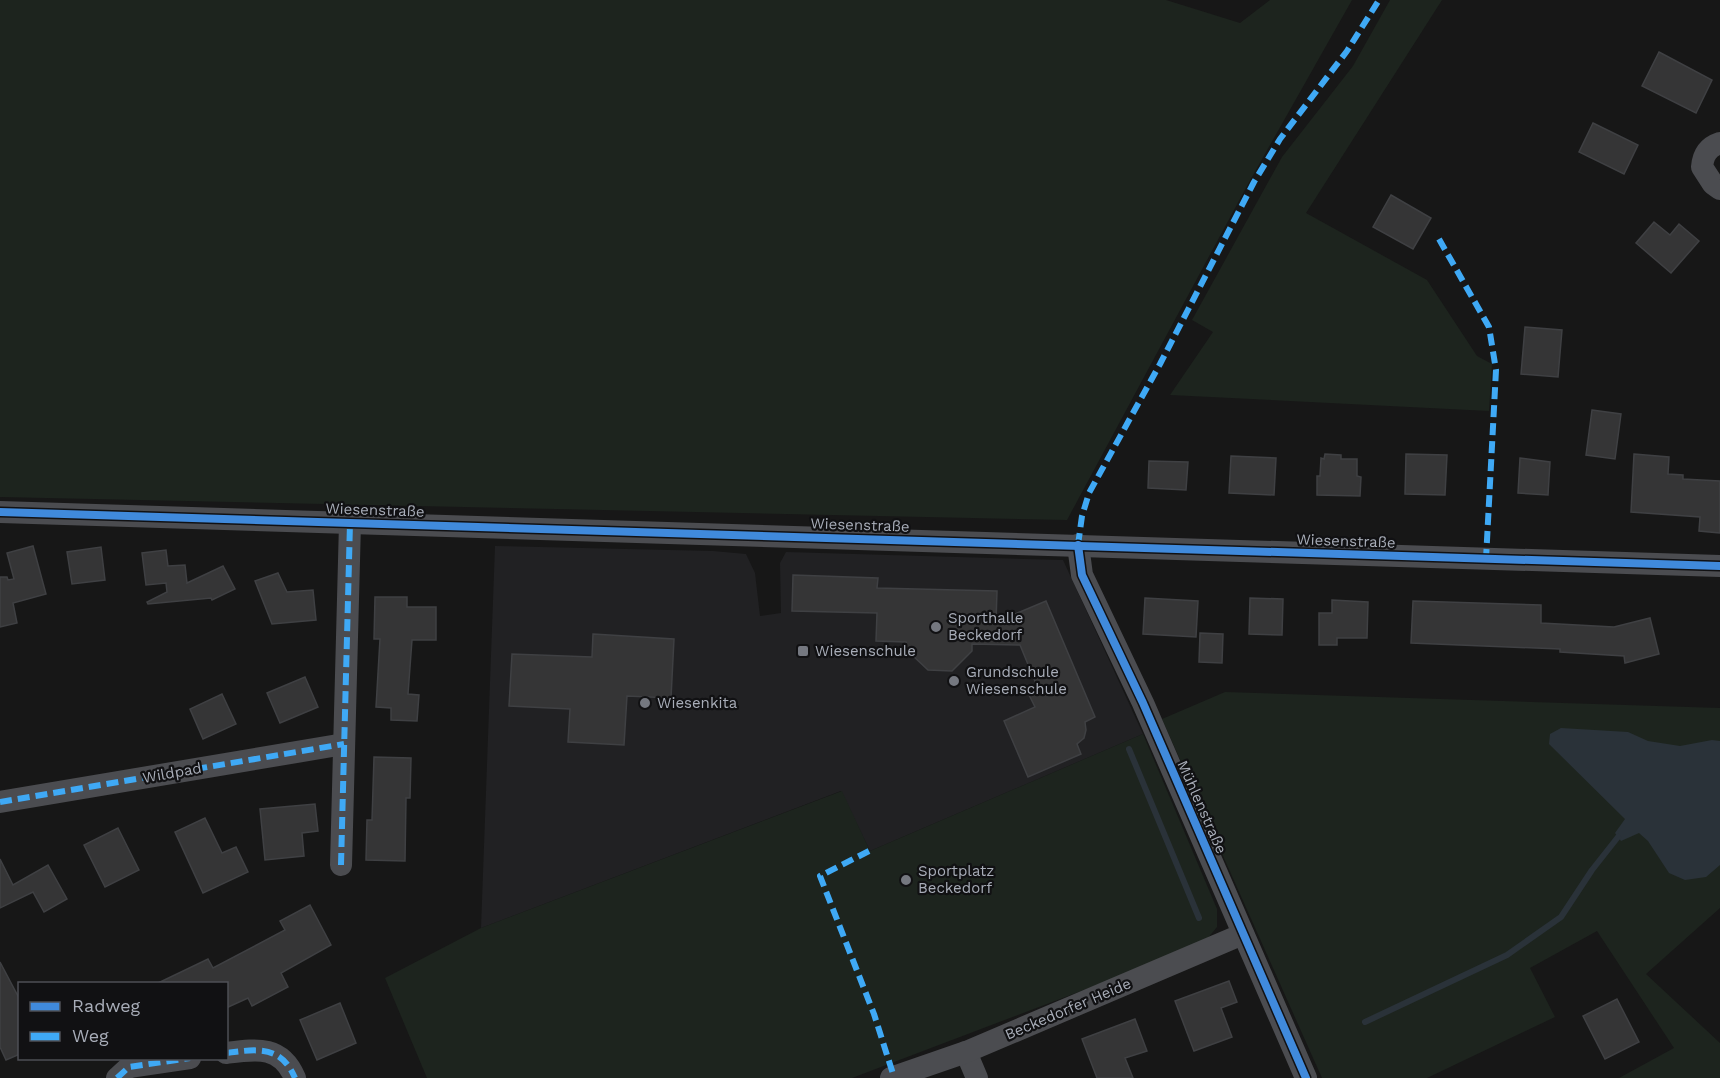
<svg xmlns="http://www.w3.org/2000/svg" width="1720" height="1078" font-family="'Work Sans',sans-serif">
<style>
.built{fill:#212123}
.green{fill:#1d241e}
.water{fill:#2a3239}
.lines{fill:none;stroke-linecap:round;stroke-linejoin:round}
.stream{stroke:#2a3239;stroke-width:6}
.building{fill:#353536;stroke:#3f4043;stroke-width:1.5}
.minor{stroke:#4b4c50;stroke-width:22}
.quiet{stroke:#3fa9f5;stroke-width:6;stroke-dasharray:12 6;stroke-linecap:butt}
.cycleway-casing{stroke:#111113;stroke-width:11}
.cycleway{stroke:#408adc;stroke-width:8}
.poi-dot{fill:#757880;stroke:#111113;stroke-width:2}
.labels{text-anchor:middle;stroke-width:4.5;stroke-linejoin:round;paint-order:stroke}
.street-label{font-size:15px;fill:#a8adb8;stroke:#111113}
.poi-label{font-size:15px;fill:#a8adb8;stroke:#111113;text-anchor:start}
</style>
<rect width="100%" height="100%" fill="#171717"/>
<!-- built -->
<polygon class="built" points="495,546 713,551 746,554 755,573 760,616 781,613 780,563 786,552 1063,560 1143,734 870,851 841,791 481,928"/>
<!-- green -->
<g class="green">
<polygon points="0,0 1166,0 1240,23 1270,0 1352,0 1248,184 1067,520 0,497"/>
<polygon points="1390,0 1442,0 1306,213 1427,280 1477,356 1492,364 1489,411 1170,395 1213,332 1192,320 1282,157 1353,66"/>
<polygon points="1225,692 1720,708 1720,908 1646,974 1720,1043 1720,1078 1619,1078 1674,1048 1597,931 1530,968 1555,1017 1427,1078 1322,1078 1162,719"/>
<polygon points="1143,734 1217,909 1217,927 1202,945 852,1078 427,1078 385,978 481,928 842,791 870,851"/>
</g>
<!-- water -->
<polygon class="water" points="1561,728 1628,732 1648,741 1680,746 1712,740 1720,741 1720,865 1706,877 1685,880 1669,873 1648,841 1639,833 1621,841 1615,833 1625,819 1549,744 1550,734"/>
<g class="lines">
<!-- stream -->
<g class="stream">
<polyline points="1129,749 1199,918"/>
<polyline points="1365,1022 1507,955 1561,917 1592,870 1618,837"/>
</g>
</g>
<!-- building -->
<g class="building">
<polygon points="1659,52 1712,80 1696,113 1642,86"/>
<polygon points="1593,123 1638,145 1624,174 1579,152"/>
<polygon points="1391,195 1431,218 1413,249 1373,227"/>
<polygon points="1654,222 1670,235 1679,224 1699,241 1671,273 1636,243"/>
<polygon points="1525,327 1562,330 1558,377 1521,374"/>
<polygon points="1592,410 1621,414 1615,459 1586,455"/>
<polygon points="1325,454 1341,455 1341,459 1357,459 1357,476 1361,477 1360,496 1317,495 1317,476 1320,476 1321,458 1324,459"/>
<polygon points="1406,454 1447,455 1445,495 1405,494"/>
<polygon points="1634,454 1669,457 1668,474 1683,475 1683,479 1720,481 1720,533 1699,531 1700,517 1631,512"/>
<polygon points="1231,456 1276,458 1274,495 1229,493"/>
<polygon points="1520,458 1550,462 1548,495 1518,493"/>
<polygon points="1149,461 1188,462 1186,490 1148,488"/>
<polygon points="33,546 46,594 13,603 17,623 0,627 0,577 7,577 8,580 14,579 7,553"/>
<polygon points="101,547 105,580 72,584 67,552"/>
<polygon points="166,550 168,566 185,565 187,583 223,566 235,589 212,600 211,598 148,604 147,602 167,592 166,583 146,585 142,553"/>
<polygon points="278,573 287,592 313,590 316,620 272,624 255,581"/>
<polygon points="793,575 878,578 877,588 997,591 996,622 1046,601 1095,717 1085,722 1086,730 1084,738 1077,744 1081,754 1028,777 1004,721 1035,707 1029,695 1039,691 1020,645 972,644 972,651 952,671 928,670 911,654 906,654 906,642 876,641 877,613 792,611"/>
<polygon points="375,597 407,597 407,607 436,607 436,640 412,640 408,694 419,695 417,721 391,720 391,708 376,707 380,639 374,639"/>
<polygon points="1145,598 1198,601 1196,637 1143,634"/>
<polygon points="1250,598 1283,599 1282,635 1249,634"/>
<polygon points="1332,600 1368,602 1367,638 1337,638 1337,645 1319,645 1319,613 1332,613"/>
<polygon points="1413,601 1541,605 1541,623 1614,627 1650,618 1659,654 1625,663 1624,656 1560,652 1560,649 1411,643"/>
<polygon points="1200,633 1223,634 1222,663 1199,662"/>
<polygon points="593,634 674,639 671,698 627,696 624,745 568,742 570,709 509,706 512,654 592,657"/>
<polygon points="305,677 318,707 280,723 267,693"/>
<polygon points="222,694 236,724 203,739 190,709"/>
<polygon points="374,757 411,758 410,798 406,798 405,861 366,860 367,820 372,820"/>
<polygon points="315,804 318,831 302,833 304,856 265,860 260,809"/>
<polygon points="205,818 222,853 236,847 248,872 203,893 175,832"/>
<polygon points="118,828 139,870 105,887 84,845"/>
<polygon points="0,859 13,885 48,865 67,899 44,912 33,892 0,908"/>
<polygon points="310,905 331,945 281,973 288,987 252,1006 248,998 226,1008 226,984 156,984 208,959 213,968 285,930 280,921"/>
<polygon points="0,962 20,1000 20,1054 6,1060 0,1047"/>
<polygon points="1229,981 1237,1002 1221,1008 1232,1037 1194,1051 1175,1001"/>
<polygon points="1617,999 1639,1042 1605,1059 1583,1016"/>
<polygon points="340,1003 356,1043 317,1060 300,1020"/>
<polygon points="1135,1019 1147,1051 1125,1058 1133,1078 1097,1078 1082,1039"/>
</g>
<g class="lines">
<!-- minor -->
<g class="minor">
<path d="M1720 143C1708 147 1703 155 1702 167L1713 184 1720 189"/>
<polyline points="0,512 1720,566"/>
<polyline points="1078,545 1082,575 1143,703 1306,1078"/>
<polyline points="0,802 344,744"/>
<polyline points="341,865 350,523"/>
<polyline points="966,1052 977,1078"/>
<path d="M226 1053C257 1049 281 1045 295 1078"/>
<polyline points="117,1078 129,1067 190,1058"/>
<polyline points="891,1078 966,1052 1243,934"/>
</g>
<!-- quiet -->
<g class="quiet">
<polyline points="1439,239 1489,327 1496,370 1486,559"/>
<polyline points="1078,545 1082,516 1089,493 1160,364 1254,182 1280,139 1347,51 1379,0"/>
<polyline points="0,802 344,744"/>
<polyline points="869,851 820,876 874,1014 894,1077"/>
<polyline points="341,865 350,523"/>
<path d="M226 1053C257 1049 281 1045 295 1078"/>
<polyline points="117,1078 129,1067 190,1058"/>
</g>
<defs>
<g id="cycleway">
<polyline points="0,512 1720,566"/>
<polyline points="1078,545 1082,575 1143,703 1306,1078"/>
</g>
</defs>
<!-- cycleway casing -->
<use href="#cycleway" class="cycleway-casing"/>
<!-- cycleway -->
<use href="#cycleway" class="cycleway"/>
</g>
<!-- markers -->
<g class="poi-dot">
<circle cx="936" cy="627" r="6"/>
<rect x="797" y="645" width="12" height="12" rx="3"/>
<circle cx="954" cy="681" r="6"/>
<circle cx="645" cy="703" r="6"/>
<circle cx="906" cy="880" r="6"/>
</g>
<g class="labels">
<!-- street labels -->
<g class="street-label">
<text transform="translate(375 510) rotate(2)" y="5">Wiesenstraße</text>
<text transform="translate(860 525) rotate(2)" y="5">Wiesenstraße</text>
<text transform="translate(1346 541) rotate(2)" y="5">Wiesenstraße</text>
<text transform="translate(172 773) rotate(-10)" y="5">Wildpad</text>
<text transform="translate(1202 807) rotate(66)" y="5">Mühlenstraße</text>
<text transform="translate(1068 1009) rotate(-23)" y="5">Beckedorfer Heide</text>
</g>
<!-- poi labels -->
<g class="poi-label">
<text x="948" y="623">Sporthalle<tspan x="948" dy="17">Beckedorf</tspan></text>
<text x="815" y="656">Wiesenschule</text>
<text x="966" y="677">Grundschule<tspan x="966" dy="17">Wiesenschule</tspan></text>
<text x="657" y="708">Wiesenkita</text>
<text x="918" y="876">Sportplatz<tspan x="918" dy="17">Beckedorf</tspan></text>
</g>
</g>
<!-- legend -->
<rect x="18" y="982" width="210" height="78" fill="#111113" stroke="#4d4f55" stroke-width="1.5"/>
<rect x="30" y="1002" width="30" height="9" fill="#408adc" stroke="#4d4f55" stroke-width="1.5"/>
<text x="72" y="1012" font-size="18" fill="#a8adb8">Radweg</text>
<rect x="30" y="1032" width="30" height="9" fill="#3fa9f5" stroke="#4d4f55" stroke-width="1.5"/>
<text x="72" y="1042" font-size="18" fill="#a8adb8">Weg</text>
</svg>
